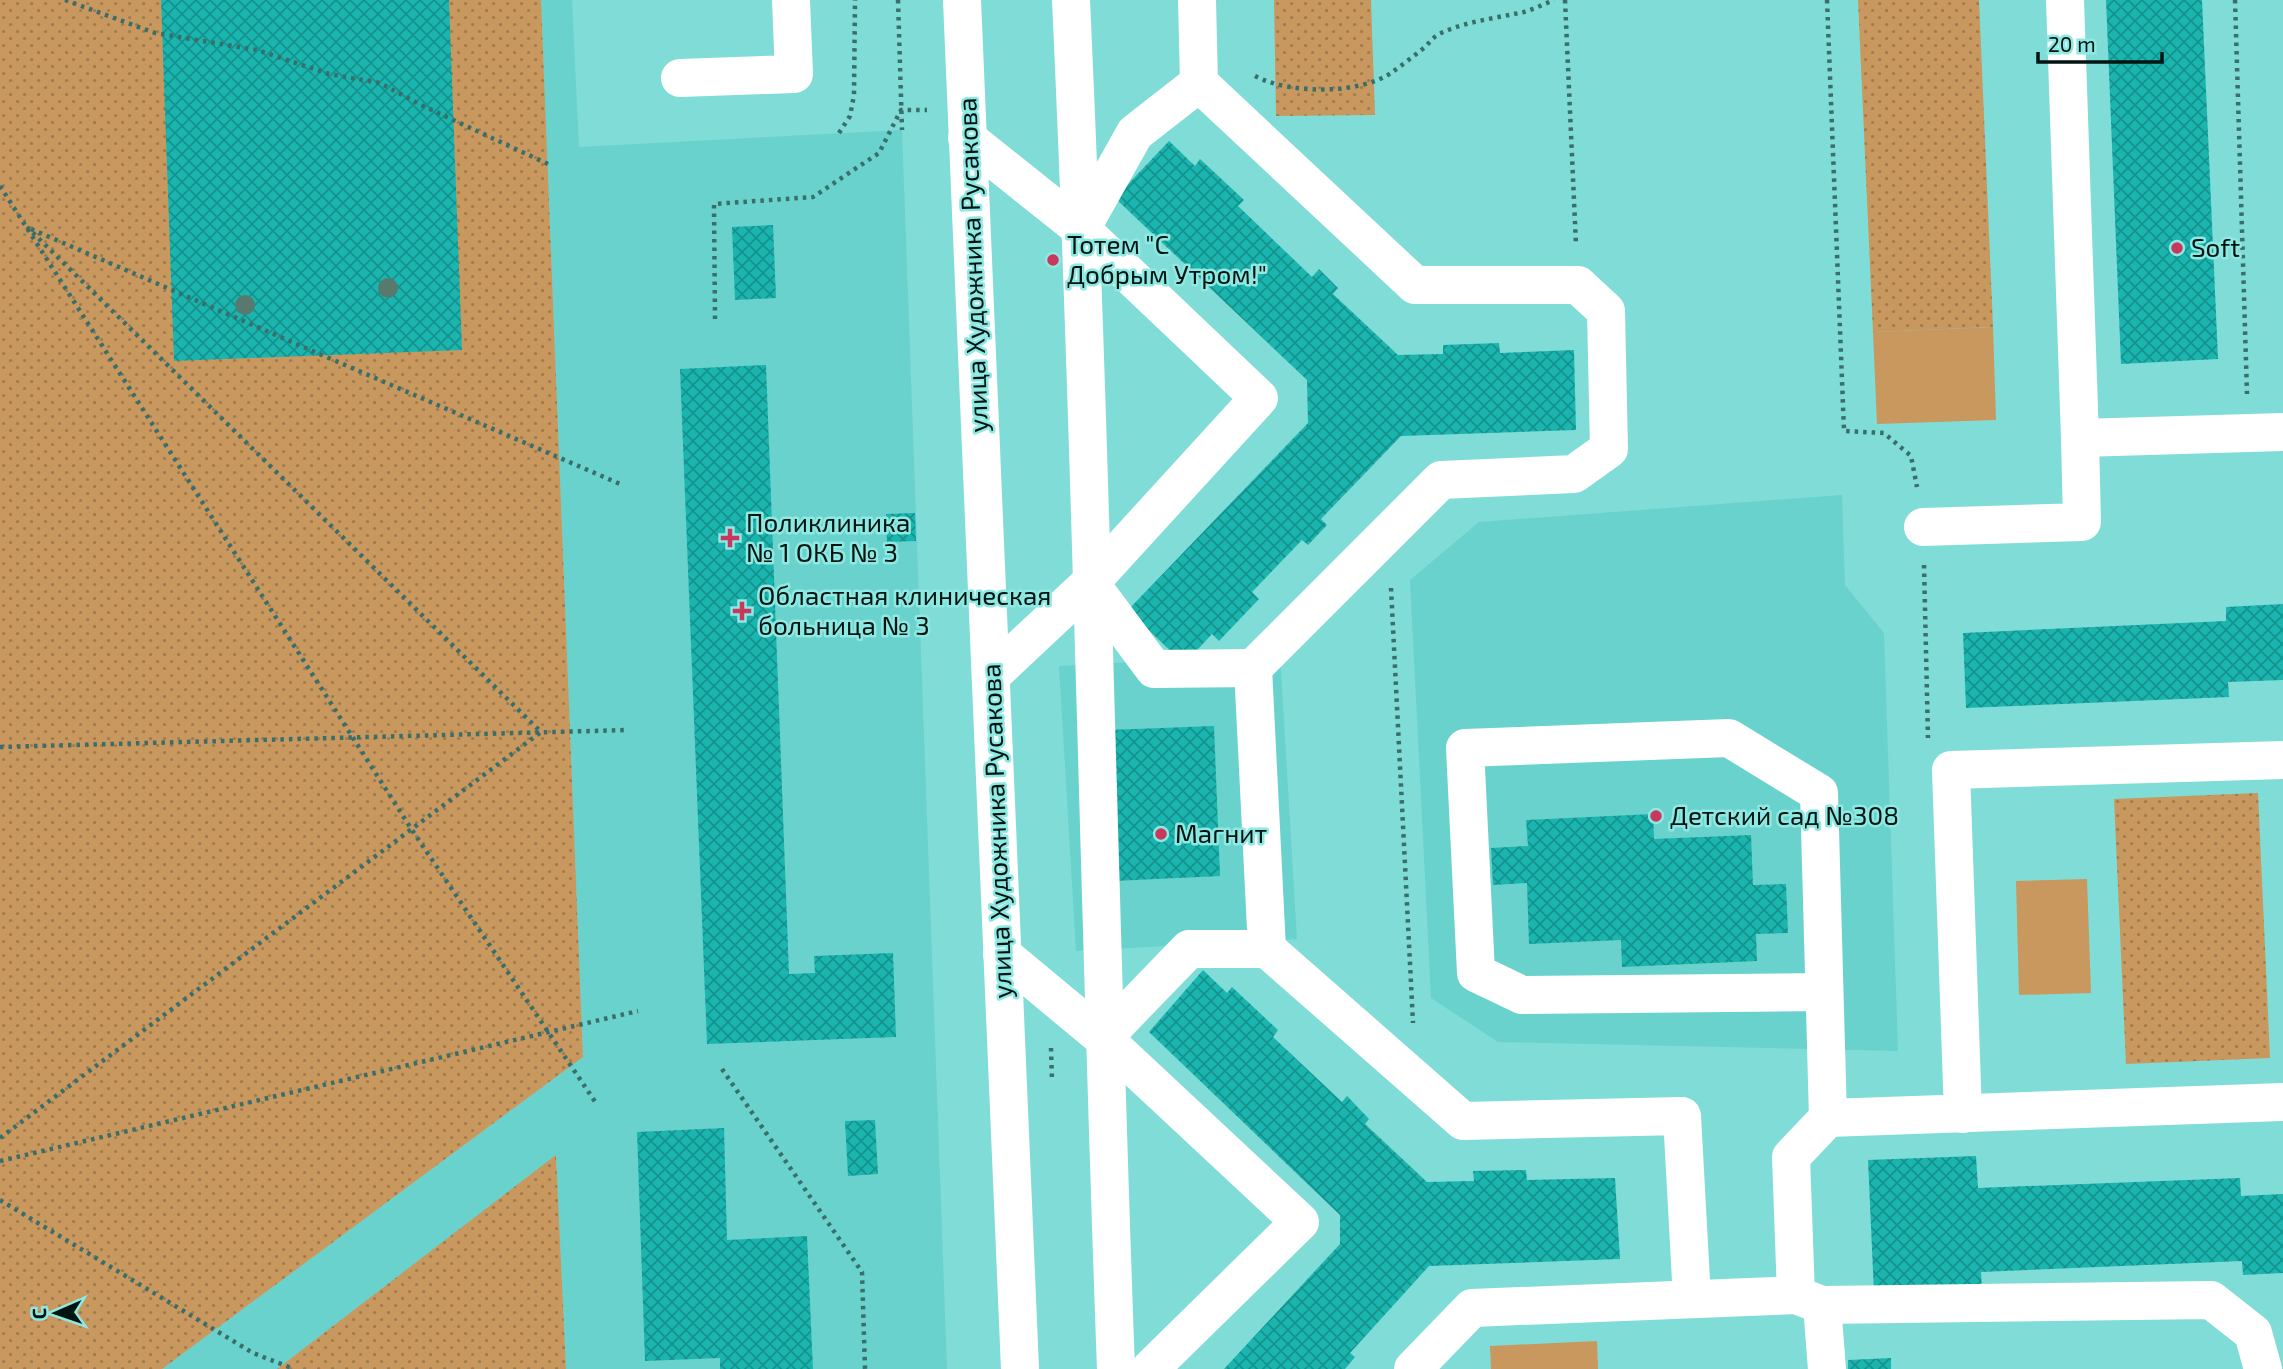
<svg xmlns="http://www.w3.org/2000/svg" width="2283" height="1369" font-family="'Exo 2',sans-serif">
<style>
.built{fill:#69d2cc}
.park{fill:url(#park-dots)}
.garden{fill:#c8985f}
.building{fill:url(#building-cross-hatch)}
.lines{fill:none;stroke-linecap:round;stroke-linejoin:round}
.path{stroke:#3a6e6a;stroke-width:4.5;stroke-dasharray:3.5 5;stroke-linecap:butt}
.minor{stroke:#fff;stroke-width:38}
.tree{fill:#587a6e}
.poi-dot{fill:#c7385c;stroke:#8ee9e3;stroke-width:2.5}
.labels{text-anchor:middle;stroke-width:5;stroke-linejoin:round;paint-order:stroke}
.poi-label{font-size:26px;fill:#001412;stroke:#8ee9e3;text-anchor:start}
.street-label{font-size:26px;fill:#001412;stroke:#8ee9e3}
</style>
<defs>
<pattern id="park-dots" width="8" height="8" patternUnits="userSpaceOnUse" patternTransform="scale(1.75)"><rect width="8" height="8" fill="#c8985f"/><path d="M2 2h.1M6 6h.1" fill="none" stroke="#a07b4d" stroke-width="1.8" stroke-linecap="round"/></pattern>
<pattern id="building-cross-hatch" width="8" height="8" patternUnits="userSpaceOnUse" patternTransform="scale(1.75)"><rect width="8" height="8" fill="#1ab5af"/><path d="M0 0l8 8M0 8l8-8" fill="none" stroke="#15928d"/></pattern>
</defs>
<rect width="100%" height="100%" fill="#80dcd6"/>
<!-- built -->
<g class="built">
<polygon points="541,0 572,0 579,147 902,130 947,1369 566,1369 556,1156 277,1369 162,1369 583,1057"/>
<polygon points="1842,495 1845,585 1884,633 1898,1051 1498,1042 1431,998 1410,580 1479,522"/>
<polygon points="1280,654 1297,939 1076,951 1059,666"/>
</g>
<!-- park -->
<g class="park">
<polygon points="0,0 541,0 583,1057 162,1369 0,1369"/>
<polygon points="1274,0 1371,0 1375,115 1276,116"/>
<polygon points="1858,0 1979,0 1993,327 1873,332"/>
<polygon points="2258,793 2270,1058 2126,1064 2114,799"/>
<polygon points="556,1155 566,1369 277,1369"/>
</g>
<!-- garden -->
<g class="garden">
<polygon points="1993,327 1996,420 1877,424 1873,332"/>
<polygon points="2087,879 2091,993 2019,995 2016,881"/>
<polygon points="1597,1341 1598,1369 1491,1369 1490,1346"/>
</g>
<!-- building -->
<g class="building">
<polygon points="161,0 449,0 462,350 174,361"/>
<polygon points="2106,0 2202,0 2218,359 2121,364"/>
<polygon points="1169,141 1195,166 1200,159 1244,200 1238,206 1312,277 1319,269 1338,288 1333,294 1398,355 1443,354 1443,345 1499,343 1500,353 1574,350 1576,430 1401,436 1321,519 1327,525 1308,545 1302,540 1252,592 1259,599 1219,641 1212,634 1184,664 1128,610 1308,423 1307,380 1115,198"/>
<polygon points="773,225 776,298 735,300 732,227"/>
<polygon points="766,365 789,974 815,973 814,956 893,953 896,1037 707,1044 680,369"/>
<polygon points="915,513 916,541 887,542 886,514"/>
<polygon points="2283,604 2283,680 2228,682 2229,697 1966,708 1963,633 2226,621 2226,607"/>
<polygon points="1214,726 1220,876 1114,881 1108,730"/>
<polygon points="1653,814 1654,839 1751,835 1753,885 1786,884 1788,933 1756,934 1757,961 1622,967 1621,940 1529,944 1527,883 1493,885 1491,848 1528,846 1526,820"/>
<polygon points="1203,970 1227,993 1232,987 1278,1030 1273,1037 1342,1102 1347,1096 1369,1119 1365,1124 1427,1182 1474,1181 1473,1171 1526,1170 1527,1180 1615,1178 1620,1259 1429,1266 1350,1353 1355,1357 1345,1369 1224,1369 1340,1244 1340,1215 1149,1032"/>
<polygon points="875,1120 878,1174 848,1176 845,1121"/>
<polygon points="724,1128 727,1240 807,1236 813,1369 720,1369 720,1358 645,1361 637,1132"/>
<polygon points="1976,1156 1978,1188 2240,1178 2241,1196 2283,1194 2283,1273 2243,1275 2242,1261 1981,1272 1982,1289 1874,1293 1868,1160"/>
<polygon points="1891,1358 1891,1369 1848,1369 1848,1360"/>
</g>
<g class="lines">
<!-- path -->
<g class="path">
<polyline points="65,0 155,33 257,50 329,74 380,83 421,105 548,164"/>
<polyline points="898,0 902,130"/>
<polyline points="1565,0 1576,245"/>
<polyline points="1827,0 1844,431 1884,433 1911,456 1917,487"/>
<polyline points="2235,0 2247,394"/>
<path d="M1255 76C1289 94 1358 95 1391 73 1402 65 1414 56 1425 47 1430 42 1434 36 1441 33 1467 21 1497 18 1524 12 1534 9 1544 4 1554 0"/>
<polyline points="839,133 850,116 854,95 855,0"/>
<polyline points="0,186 412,830 596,1103"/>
<polyline points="31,229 620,484"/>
<polyline points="715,319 714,204 813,197 879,153 901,110 927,110"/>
<polyline points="1924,565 1928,738"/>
<polyline points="1391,588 1413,1023"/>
<polyline points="0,747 628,730"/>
<polyline points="1051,1048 1052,1081"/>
<polyline points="722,1069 862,1272 865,1369"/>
<polyline points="0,1138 541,732 27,227"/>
<polyline points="0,1161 638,1011"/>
<polyline points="0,1200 253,1353 294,1369"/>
</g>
<!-- minor -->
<g class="minor">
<polyline points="962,0 1020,1369"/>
<path d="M1071 0C1092 456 1099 913 1116 1369"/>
<polyline points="1197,0 1199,83"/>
<polyline points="2065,0 2080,438 2283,432"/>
<polyline points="680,78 794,74 791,0"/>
<polyline points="967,138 1081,229 1259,398 1090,583 991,676"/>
<polyline points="1081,229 1135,133 1199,83 1415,285 1578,285 1606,311 1609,449 1574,474 1441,480 1253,668 1267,949 1463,1121 1682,1116 1692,1299"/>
<polyline points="1923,527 2082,522 2080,438"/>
<polyline points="1090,583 1154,669 1253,668"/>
<polyline points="1002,954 1103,1038 1300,1222 1150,1369"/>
<polyline points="1824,992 1522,995 1476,973 1465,748 1729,738 1819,793 1828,1118"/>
<polyline points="1103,1038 1189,949 1267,949"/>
<polyline points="1963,1114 1951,770 2283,760"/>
<polyline points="1822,1305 2211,1300 2253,1333 2263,1369"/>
<polyline points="1413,1369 1472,1308 1796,1295"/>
<polyline points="1827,1369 1822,1305 1796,1295 1791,1157 1828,1118 2283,1102"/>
</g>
</g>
<!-- trees -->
<g class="tree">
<circle cx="388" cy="288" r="10"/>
<circle cx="245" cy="305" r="10"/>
</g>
<!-- markers -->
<g class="poi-dot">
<circle cx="2177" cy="248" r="7"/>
<circle cx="1053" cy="260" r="7"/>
<path d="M726.5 527.5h7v7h7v7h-7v7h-7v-7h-7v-7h7z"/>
<path d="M738.5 600.5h7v7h7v7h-7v7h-7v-7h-7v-7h7z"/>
<circle cx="1656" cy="816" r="7"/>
<circle cx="1161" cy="834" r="7"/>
</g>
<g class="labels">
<!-- poi labels -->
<g class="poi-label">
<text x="1067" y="254">Тотем "С<tspan x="1067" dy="30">Добрым Утром!"</tspan></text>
<text x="2191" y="257">Soft</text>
<text x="746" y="532">Поликлиника<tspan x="746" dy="30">№ 1 ОКБ № 3</tspan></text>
<text x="758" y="605">Областная клиническая<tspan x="758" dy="30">больница № 3</tspan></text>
<text x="1670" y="825">Детский сад №308</text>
<text x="1175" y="843">Магнит</text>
</g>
<!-- street labels -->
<g class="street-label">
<text transform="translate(973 265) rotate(-92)" y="9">улица Художника Русакова</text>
<text transform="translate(997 831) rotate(-92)" y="9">улица Художника Русакова</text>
</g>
</g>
<!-- north arrow -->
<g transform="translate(56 1313) rotate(268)" stroke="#8ee9e3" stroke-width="5" paint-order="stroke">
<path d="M0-5L12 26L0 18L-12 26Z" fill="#001412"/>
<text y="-10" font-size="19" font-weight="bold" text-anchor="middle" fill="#001412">С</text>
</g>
<!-- scale -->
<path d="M2038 52v10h124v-10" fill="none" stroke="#001412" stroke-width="3.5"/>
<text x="2048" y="52" font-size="21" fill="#001412" stroke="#8ee9e3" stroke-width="5" paint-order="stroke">20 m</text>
</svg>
